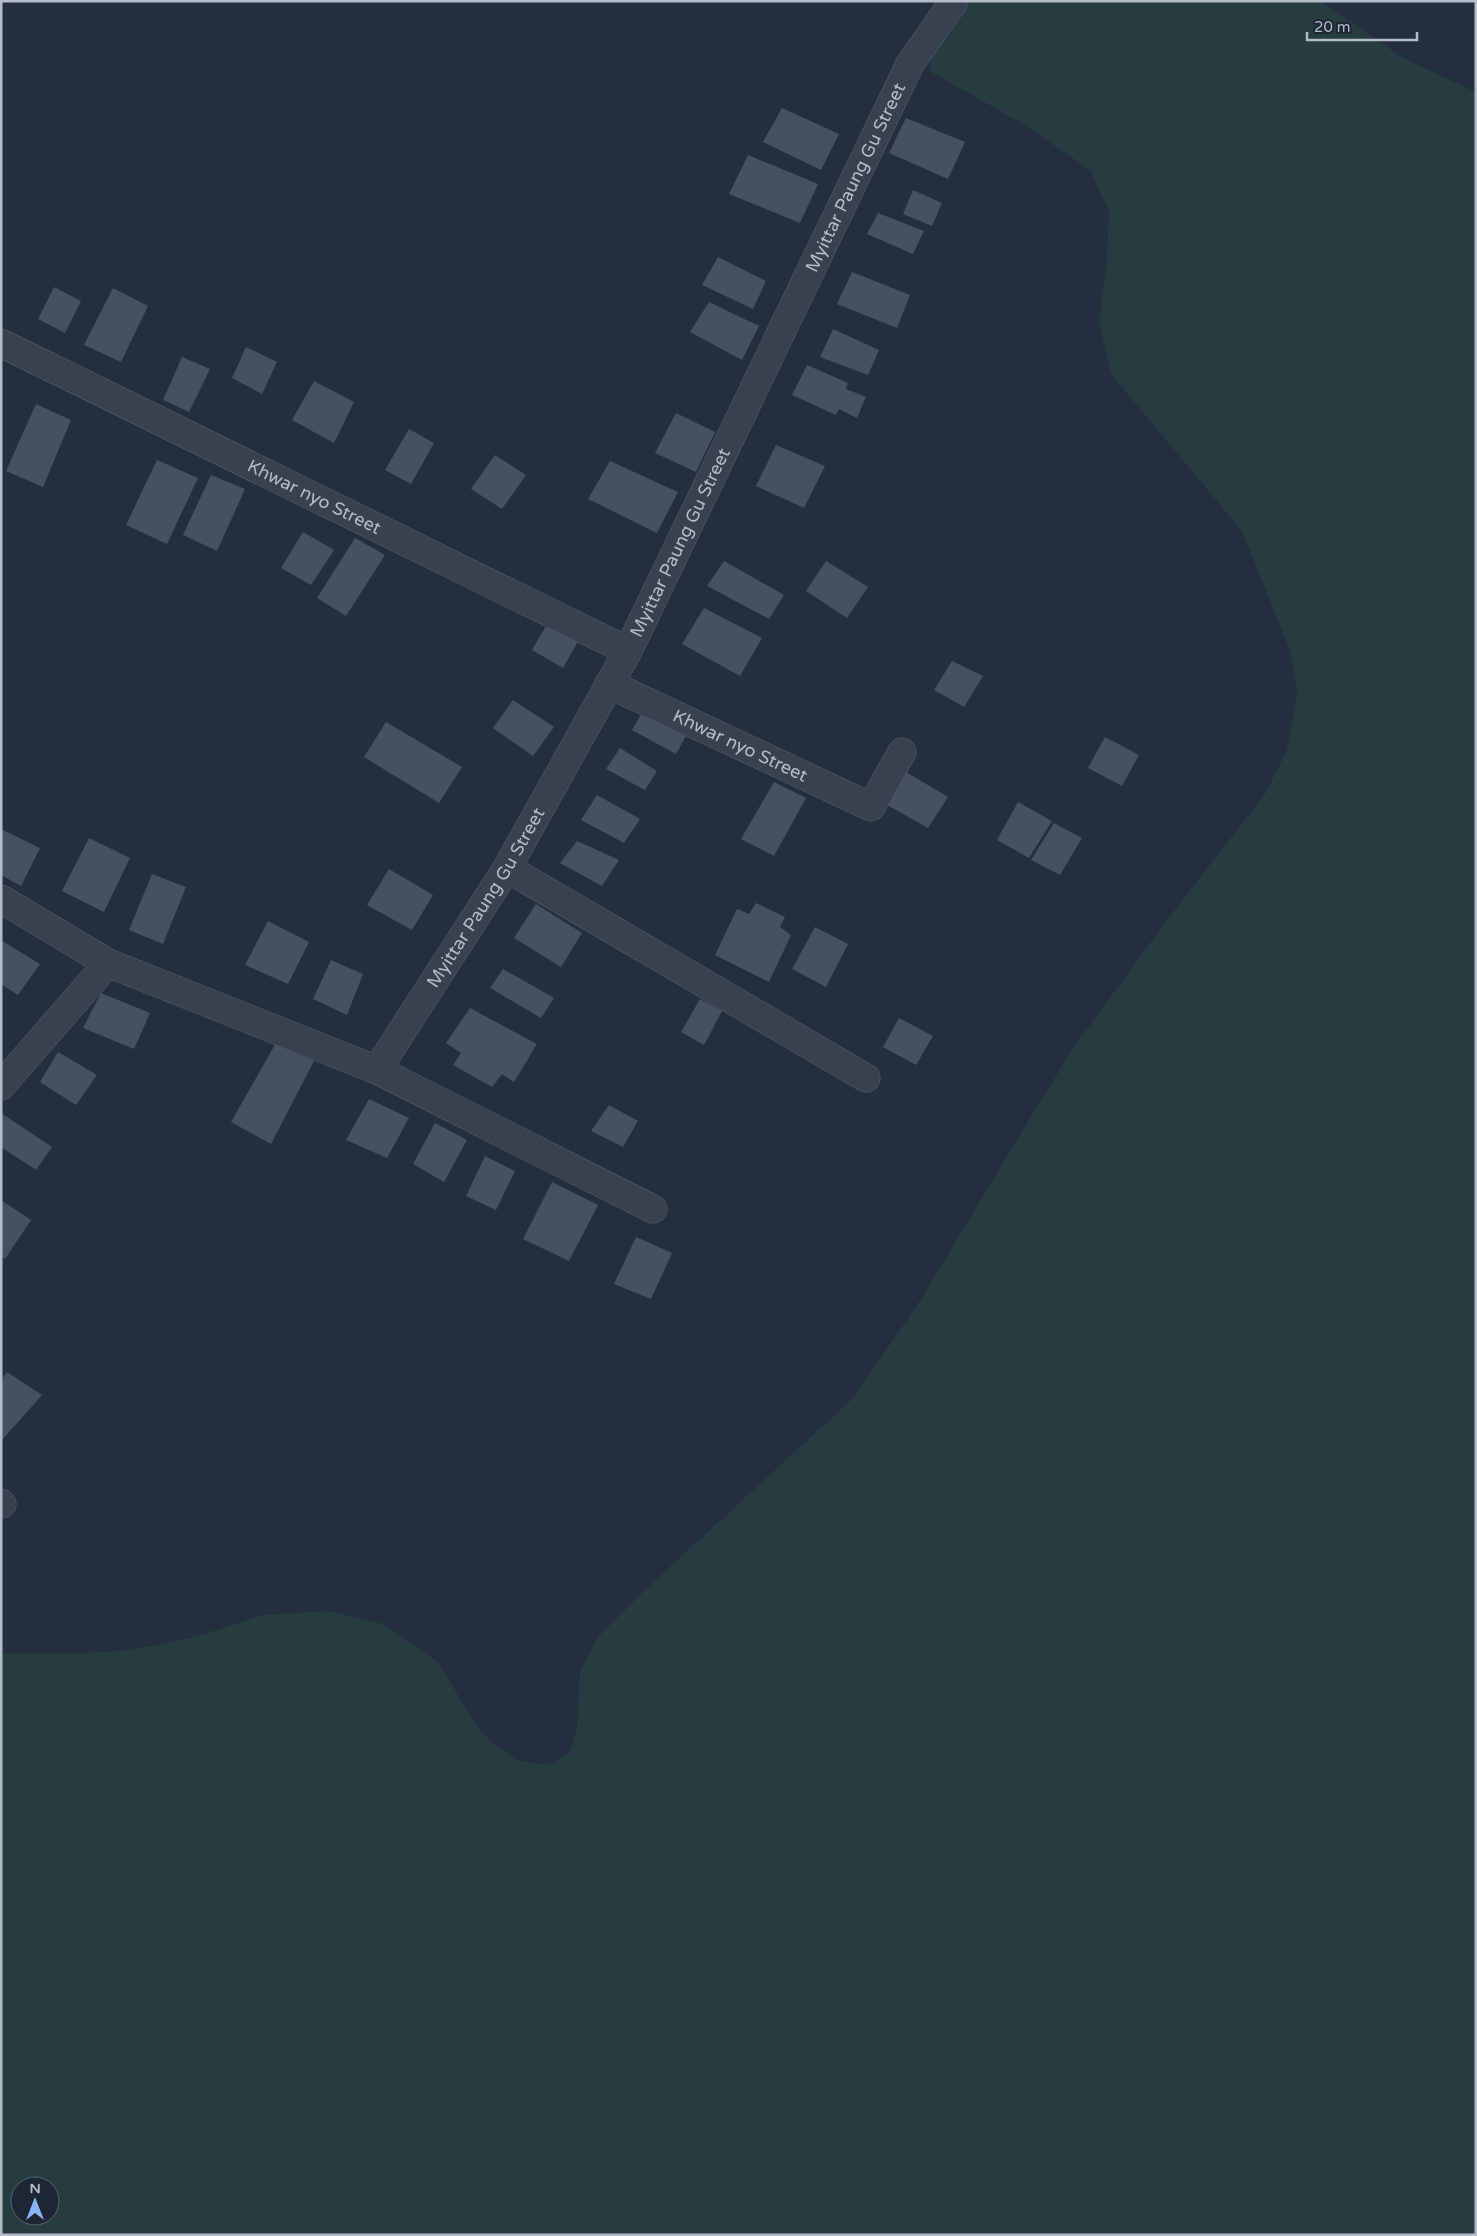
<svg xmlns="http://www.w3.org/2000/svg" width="1477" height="2236" font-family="'Varela Round',sans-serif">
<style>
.green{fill:#263c3f;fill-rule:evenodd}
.building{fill:#455162}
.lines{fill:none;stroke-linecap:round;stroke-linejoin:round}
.minor-casing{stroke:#565f6c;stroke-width:29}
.minor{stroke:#38414e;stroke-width:28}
.labels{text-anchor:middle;stroke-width:4.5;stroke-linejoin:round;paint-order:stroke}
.street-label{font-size:18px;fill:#b4bcc9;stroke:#1d2633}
</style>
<rect width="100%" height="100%" fill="#242f3e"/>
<!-- green -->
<path class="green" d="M971 1H1321L1403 58 1476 92V2235H1V1653H86L131 1650 195 1637 262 1615 328 1611 383 1624 438 1662 478 1728 496 1746 517 1760 538 1764 552 1763 570 1751 577 1728 580 1671 598 1637 647 1588 854 1397 919 1302 1071 1051 1170 916 1265 794 1287 750 1297 694 1291 653 1242 531 1111 374 1099 322 1107 259 1109 211 1090 170 1020 122 931 72C926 43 953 22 971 1ZM20 2186H50V2216H20Z"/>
<!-- building -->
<g class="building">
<polygon points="782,108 839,134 821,170 763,142"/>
<polygon points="906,118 965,142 948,179 889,153"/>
<polygon points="748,155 818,184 800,223 729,194"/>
<polygon points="913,190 942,203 932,226 903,214"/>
<polygon points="878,213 924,231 913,254 867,234"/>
<polygon points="718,257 766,281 753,309 702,285"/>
<polygon points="852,272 910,295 897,328 837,304"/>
<polygon points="54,287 81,301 65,333 38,319"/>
<polygon points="113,288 148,306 121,362 84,345"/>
<polygon points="709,302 759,326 742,360 690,332"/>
<polygon points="833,329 879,350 868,375 820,357"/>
<polygon points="246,347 277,362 262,394 232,378"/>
<polygon points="182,357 210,369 189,412 163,400"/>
<polygon points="807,365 848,383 846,389 866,397 857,418 839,409 836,415 792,395"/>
<polygon points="314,381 354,402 334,443 292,420"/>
<polygon points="36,404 71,420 43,487 6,471"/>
<polygon points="676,413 715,432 696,472 655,453"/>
<polygon points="409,429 434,443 411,484 385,470"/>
<polygon points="776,445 825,466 804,508 756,486"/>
<polygon points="495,455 526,475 502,509 471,489"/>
<polygon points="157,460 198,478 167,544 126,525"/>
<polygon points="610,461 678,492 657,533 588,499"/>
<polygon points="211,475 245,489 217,551 183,535"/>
<polygon points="303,532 334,550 311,585 281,568"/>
<polygon points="355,538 385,555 346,616 317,598"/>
<polygon points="724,561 784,595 769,619 707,586"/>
<polygon points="826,561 868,587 847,618 806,591"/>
<polygon points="704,608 762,638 740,676 682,644"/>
<polygon points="550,619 581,636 563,668 532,650"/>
<polygon points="952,661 983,676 964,707 934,690"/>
<polygon points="513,700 554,727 533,756 493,728"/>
<polygon points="643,711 687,734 676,754 632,730"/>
<polygon points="386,722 462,767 439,803 364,757"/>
<polygon points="1105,737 1139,755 1122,786 1088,768"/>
<polygon points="620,748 657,771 645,790 606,769"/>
<polygon points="906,772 948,797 928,828 887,805"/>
<polygon points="774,782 806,798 774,856 741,839"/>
<polygon points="597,795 640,819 624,843 581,820"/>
<polygon points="1018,802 1052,821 1029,858 997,840"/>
<polygon points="1054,823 1082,838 1060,875 1031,860"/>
<polygon points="1,829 40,848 21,886 1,875"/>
<polygon points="89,838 130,858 104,912 62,891"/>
<polygon points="577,841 619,860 602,886 560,863"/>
<polygon points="389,869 433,895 412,930 367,905"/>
<polygon points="152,874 186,887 163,944 129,930"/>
<polygon points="756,903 785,917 780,927 791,935 769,982 715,955 737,909 749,914"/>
<polygon points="536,904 582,933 561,967 514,938"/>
<polygon points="268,921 309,942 288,984 245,965"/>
<polygon points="815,927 848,944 826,987 792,969"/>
<polygon points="1,940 40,964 18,995 1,984"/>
<polygon points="331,960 363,974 347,1015 313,999"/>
<polygon points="503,969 554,998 541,1018 490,988"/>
<polygon points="101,993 150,1013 134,1049 83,1028"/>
<polygon points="700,999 722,1011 704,1045 681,1032"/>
<polygon points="470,1008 537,1044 514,1082 502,1074 492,1087 453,1065 461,1053 446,1043"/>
<polygon points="899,1018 933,1036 916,1065 883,1047"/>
<polygon points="276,1043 314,1061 271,1144 231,1122"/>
<polygon points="58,1052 97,1075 76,1105 40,1082"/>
<polygon points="369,1099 409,1118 387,1158 346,1140"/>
<polygon points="609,1105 638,1121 623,1147 591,1131"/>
<polygon points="1,1113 52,1147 36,1170 1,1147"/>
<polygon points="435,1123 467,1140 444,1182 413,1164"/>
<polygon points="485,1156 515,1171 496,1210 466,1196"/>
<polygon points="552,1182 598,1205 569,1261 523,1239"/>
<polygon points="1,1200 31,1220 5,1259 1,1257"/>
<polygon points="636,1237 672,1253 651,1299 614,1284"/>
<polygon points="7,1372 42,1395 1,1441 1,1380"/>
</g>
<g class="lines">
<defs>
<g id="minor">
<path id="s1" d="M1 343 628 651"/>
<path id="s2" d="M609 684 871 807 902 752"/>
<polyline points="507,868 866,1078"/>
<polyline points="1,899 108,963 377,1070 653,1209"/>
<path id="s3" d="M377 1070 507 868 628 651 910 64 954 1"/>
<polyline points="1,1086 108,963"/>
<polyline points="1,1503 2,1504"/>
</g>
</defs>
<!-- minor casing -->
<use href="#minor" class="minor-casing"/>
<!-- minor -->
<use href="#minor" class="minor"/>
</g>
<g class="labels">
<!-- street labels -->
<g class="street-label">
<text dy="6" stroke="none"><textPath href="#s3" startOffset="1014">Myittar Paung Gu Street</textPath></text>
<text dy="6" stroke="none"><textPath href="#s1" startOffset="349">Khwar nyo Street</textPath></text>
<text dy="6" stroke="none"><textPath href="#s3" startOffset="609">Myittar Paung Gu Street</textPath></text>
<text dy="6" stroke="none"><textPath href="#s2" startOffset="145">Khwar nyo Street</textPath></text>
<text dy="6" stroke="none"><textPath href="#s3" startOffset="204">Myittar Paung Gu Street</textPath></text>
</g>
</g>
<!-- border -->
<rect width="1477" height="2236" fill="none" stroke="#b4bcc9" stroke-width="5"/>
<!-- north arrow -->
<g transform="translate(35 2201)"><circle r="24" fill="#1d2633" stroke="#59626f"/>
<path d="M0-4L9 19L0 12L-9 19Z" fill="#8ab4f8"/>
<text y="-8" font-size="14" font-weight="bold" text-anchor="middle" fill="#b4bcc9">N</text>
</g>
<!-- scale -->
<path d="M1307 32v8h110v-8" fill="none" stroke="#b4bcc9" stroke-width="2.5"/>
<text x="1314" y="32" font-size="15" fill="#b4bcc9" stroke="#1d2633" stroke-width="4" paint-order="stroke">20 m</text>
</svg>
